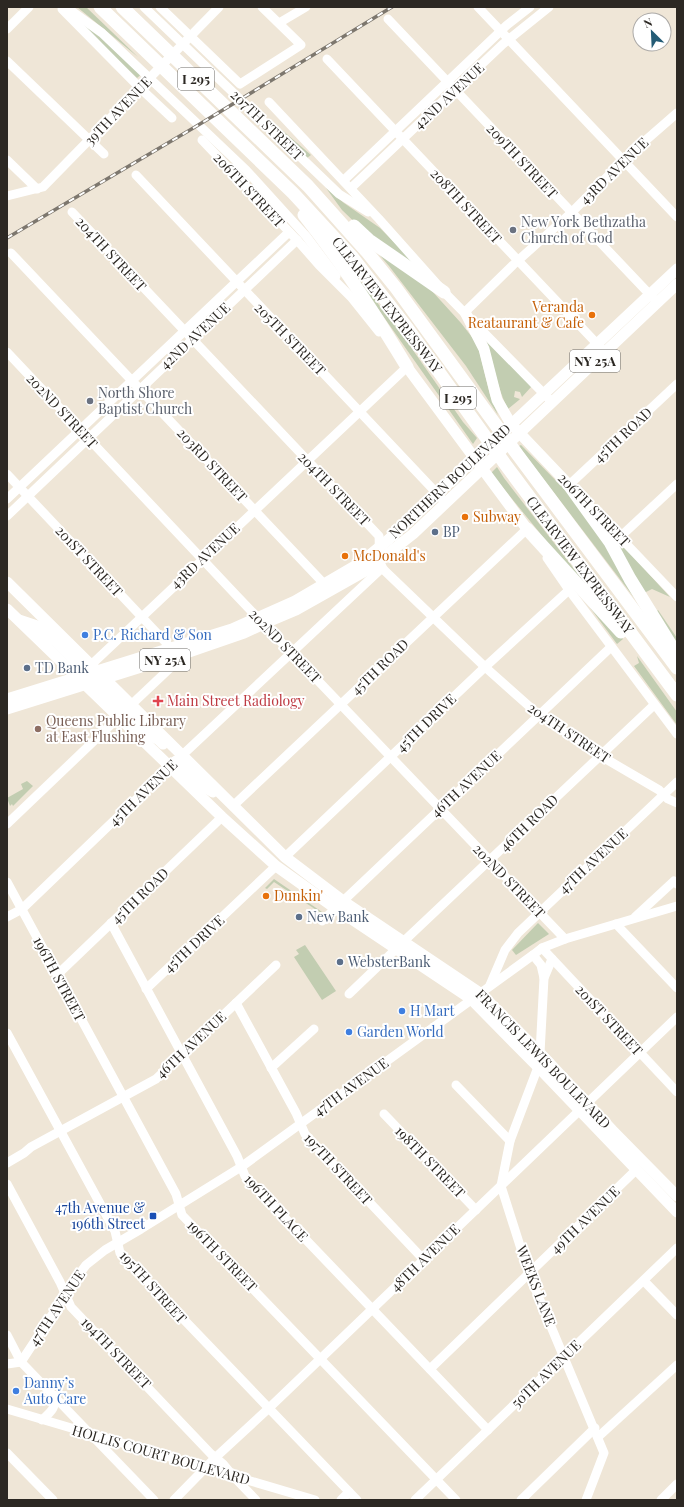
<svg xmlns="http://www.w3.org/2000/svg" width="684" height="1507" font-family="'Playfair Display',serif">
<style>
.green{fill:#c2cdb1}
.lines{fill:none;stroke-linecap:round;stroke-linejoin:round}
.minor{stroke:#fff;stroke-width:9}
.major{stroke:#fff;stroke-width:11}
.highway{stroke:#fff;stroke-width:13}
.rail-casing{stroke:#7d776e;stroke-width:3.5}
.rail{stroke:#fff;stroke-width:2;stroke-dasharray:6;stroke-linecap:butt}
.worship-dot{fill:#6b7280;stroke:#fff;stroke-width:1.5}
.food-dot{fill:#e8710a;stroke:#fff;stroke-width:1.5}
.service-dot{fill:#5c6f8a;stroke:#fff;stroke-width:1.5}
.shop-dot{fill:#3f7fe0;stroke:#fff;stroke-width:1.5}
.health-dot{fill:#e0444e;stroke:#fff;stroke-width:1.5}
.education-dot{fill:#8d6e63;stroke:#fff;stroke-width:1.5}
.transit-dot{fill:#1a4fb4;stroke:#fff;stroke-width:1.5}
.labels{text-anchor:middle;stroke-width:4;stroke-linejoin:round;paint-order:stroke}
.shield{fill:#fff;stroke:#6b6865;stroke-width:1}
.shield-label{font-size:13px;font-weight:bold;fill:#2c2823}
.street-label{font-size:14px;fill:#2c2823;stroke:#fff}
.worship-label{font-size:14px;fill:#5b616d;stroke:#fff;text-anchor:start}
.food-label{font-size:14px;fill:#c56008;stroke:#fff;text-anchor:start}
.service-label{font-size:14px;fill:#4e5e75;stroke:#fff;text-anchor:start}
.shop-label{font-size:14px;fill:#366cbe;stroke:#fff;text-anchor:start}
.health-label{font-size:14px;fill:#be3a42;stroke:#fff;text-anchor:start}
.education-label{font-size:14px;fill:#785e54;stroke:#fff;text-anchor:start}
.transit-label{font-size:14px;fill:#164399;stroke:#fff;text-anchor:end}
</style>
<rect width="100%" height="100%" fill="#efe6d7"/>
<!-- green -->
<g class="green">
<polygon points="77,7 86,7 138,57"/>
<polygon points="66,10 103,37 143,73 137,78"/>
<polygon points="275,124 311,155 307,158 273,126"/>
<polygon points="326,188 344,203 380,228 414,262 412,265 369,236 342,210"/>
<polygon points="371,245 431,290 461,323 475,341 479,350 490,395 498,415 466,366 389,266"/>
<polygon points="343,259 401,333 463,422 477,438 473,444"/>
<path d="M485 337 532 386 522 397 520 392 515 391 514 397 520 399 519 400 508 409C496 387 494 361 485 337Z"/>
<polygon points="521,445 566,491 588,516 645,612 526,456 519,446"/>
<polygon points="497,467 504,478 588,587 561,559 491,473"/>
<polygon points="613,537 617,539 670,597 652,589 644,593"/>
<polygon points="574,586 607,618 623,639 617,644"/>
<polygon points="658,610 677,638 677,645 656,612"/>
<polygon points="637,656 677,712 677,725 634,666 639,663"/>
<polygon points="27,781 33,786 13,806 12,804 10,806 7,798 23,789 21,784"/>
<polygon points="274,879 322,912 321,913 274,882 267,889 265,888"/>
<polygon points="538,923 549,934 516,955 512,950"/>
<polygon points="305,945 336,991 322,1000 294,957 299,954 296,950"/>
</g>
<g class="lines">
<!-- minor -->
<g class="minor">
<polyline points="66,7 102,33 246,170 306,236 336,276"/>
<polyline points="144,7 339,194 368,212"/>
<polyline points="160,7 240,84 301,45 262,7"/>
<polyline points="478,7 677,217"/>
<polyline points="62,9 140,88 172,118"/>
<polyline points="388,19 654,299"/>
<polyline points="279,23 306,7"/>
<polyline points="7,29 29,7"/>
<polyline points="327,59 601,348"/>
<polyline points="7,61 104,154"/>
<polyline points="269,102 379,219 444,292 552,402"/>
<polyline points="202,140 297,240 319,265 351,297 379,332"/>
<polyline points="7,160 37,189"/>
<polyline points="136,175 446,503"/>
<polyline points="344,180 507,25 530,7"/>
<polyline points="351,188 503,44 549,7"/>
<polyline points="7,196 43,187 219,7"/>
<path d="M72 212 379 536C380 547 377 563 385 571L485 667 539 715 606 759 659 790 668 799 677 803"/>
<polyline points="11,253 328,588"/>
<polyline points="465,312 513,265 571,213 630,154 677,113"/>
<polyline points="7,352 236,595 565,939"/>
<polyline points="7,474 171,648"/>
<polyline points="574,489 569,485 677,384"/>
<polyline points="7,499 289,232"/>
<polyline points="591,507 677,597"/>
<polyline points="7,516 297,240"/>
<polyline points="620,537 677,484"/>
<polyline points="547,558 569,590 677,734"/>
<polyline points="91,665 407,367 405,363"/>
<polyline points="132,704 186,653"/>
<polyline points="234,805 527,529 530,533"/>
<polyline points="7,824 119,717"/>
<polyline points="285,857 485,667 569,590"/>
<polyline points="7,882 176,1194 182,1215 456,1500"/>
<polyline points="7,917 22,909 176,761 382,568"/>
<polyline points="635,917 674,881 677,884"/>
<polyline points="322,921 611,647"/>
<polyline points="111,923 237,1156 245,1176 488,1430"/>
<polyline points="616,924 677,988"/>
<polyline points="404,941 654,705"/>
<polyline points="542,948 677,1092"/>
<polyline points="533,955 541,965 544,978"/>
<polyline points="57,975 222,817"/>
<polyline points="490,985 505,950 518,933 677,782"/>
<polyline points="146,989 276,866"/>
<polyline points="349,994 396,949"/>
<polyline points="236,1003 296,1113 305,1134 424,1260"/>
<polyline points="7,1033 115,1231 120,1253 357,1500"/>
<polyline points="540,1053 544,978 552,959"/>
<polyline points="538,1067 510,1141 501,1186 529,1274 604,1453 586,1500"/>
<polyline points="271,1068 314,1029"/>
<polyline points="456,1085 510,1141"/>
<polyline points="384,1114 476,1210"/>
<polyline points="7,1163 24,1153 31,1147 156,1079 276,965"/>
<polyline points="7,1184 60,1282 71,1307 211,1454 223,1464 233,1476 256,1500"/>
<polyline points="644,1281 677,1315"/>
<polyline points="7,1335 21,1362 154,1500"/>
<polyline points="7,1364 21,1362 75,1280 86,1265 105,1250 141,1229 241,1167 533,955 542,948 565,939 677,906"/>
<polyline points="430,1369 636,1170"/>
<polyline points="7,1409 315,1500"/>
<path d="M42 1420C51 1412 57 1407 54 1395"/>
<polyline points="598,1437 677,1365"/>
<polyline points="7,1453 53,1500"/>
<polyline points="174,1500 216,1457 268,1409 677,1017"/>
<polyline points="341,1500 349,1492"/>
<polyline points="415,1500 677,1248"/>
<polyline points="521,1500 595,1428"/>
<polyline points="661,1500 677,1484"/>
</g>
<!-- major -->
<g class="major">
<polyline points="465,312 484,349 497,400 511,424 569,485"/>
<polyline points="407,367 527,529"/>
<polyline points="7,582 285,857 343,901 480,993 540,1053 612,1130 677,1196"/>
<polyline points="7,609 222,817 276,866 335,908 471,999 538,1067 677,1212"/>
<polyline points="19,620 40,627 93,677"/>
<polyline points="91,678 128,714 144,721"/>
<polyline points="7,699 232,629 295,601 360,563 388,540 677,269"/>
<polyline points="7,709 186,653 244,633 270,621 296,610 367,570 413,534 677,284"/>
<polyline points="133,726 159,740 163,744"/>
<polyline points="176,761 203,786 213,792"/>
</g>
<!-- highway -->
<g class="highway">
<polyline points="100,7 293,193 353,258 408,329 505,464 677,695"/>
<polyline points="122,7 308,186 367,252 396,288 517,454 677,668"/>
<path d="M304 215C342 263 375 314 407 367"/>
<polyline points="354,226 369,240 444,292"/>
<polyline points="569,485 610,542 630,579 677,655"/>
<polyline points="527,529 621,632"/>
</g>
<defs>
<polyline id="rail" points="7,238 195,127 392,7"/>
</defs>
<!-- rail casing -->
<use href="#rail" class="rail-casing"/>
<!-- rail -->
<use href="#rail" class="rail"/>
</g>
<!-- markers -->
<g class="worship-dot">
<circle cx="513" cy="230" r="4"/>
<circle cx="90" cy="401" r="4"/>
</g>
<g class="food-dot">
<circle cx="592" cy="315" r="4"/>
<circle cx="465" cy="517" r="4"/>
<circle cx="345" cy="556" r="4"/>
<circle cx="266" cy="896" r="4"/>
</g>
<g class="service-dot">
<circle cx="435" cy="532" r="4"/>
<circle cx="27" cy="668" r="4"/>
<circle cx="299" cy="917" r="4"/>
<circle cx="340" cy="962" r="4"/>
</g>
<g class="shop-dot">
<circle cx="85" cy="635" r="4"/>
<circle cx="402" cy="1011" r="4"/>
<circle cx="349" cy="1032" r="4"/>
<circle cx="16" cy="1391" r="4"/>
</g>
<path class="health-dot" d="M156 695h4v4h4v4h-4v4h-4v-4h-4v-4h4z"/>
<circle class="education-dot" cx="38" cy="729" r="4"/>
<rect class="transit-dot" x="149" y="1212" width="8" height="8" rx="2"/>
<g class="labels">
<!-- shield labels -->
<g class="shield">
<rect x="178" y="68" width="36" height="22" rx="3"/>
<rect x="570" y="350" width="50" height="22" rx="3"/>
<rect x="440" y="387" width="36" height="22" rx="3"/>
<rect x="140" y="649" width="50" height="22" rx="3"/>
</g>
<g class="shield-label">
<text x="196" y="84">I 295</text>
<text x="595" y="366">NY 25A</text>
<text x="458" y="403">I 295</text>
<text x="165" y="665">NY 25A</text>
</g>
<!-- street labels -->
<g class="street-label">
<text transform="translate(449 96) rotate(-43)" y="5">42ND AVENUE</text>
<text transform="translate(118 111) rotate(-46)" y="5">39TH AVENUE</text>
<text transform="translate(267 125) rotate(44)" y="5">207TH STREET</text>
<text transform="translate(522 161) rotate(47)" y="5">209TH STREET</text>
<text transform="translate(614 171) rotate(-44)" y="5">43RD AVENUE</text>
<text transform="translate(249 190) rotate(47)" y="5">206TH STREET</text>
<text transform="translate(466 206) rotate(47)" y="5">208TH STREET</text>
<text transform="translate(111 254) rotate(47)" y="5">204TH STREET</text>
<text transform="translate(387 305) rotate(52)" y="5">CLEARVIEW EXPRESSWAY</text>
<text transform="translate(195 336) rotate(-43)" y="5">42ND AVENUE</text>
<text transform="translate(290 339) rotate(46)" y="5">205TH STREET</text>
<text transform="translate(62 411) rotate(47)" y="5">202ND STREET</text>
<text transform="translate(623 435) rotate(-43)" y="5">45TH ROAD</text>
<text transform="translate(212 465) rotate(47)" y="5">203RD STREET</text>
<text transform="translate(450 481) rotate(-43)" y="5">NORTHERN BOULEVARD</text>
<text transform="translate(334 489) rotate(46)" y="5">204TH STREET</text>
<text transform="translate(594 510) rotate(46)" y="5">206TH STREET</text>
<text transform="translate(205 556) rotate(-43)" y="5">43RD AVENUE</text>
<text transform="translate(89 561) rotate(47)" y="5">201ST STREET</text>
<text transform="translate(580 565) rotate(53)" y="5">CLEARVIEW EXPRESSWAY</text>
<text transform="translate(285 646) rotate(46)" y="5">202ND STREET</text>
<text transform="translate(380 667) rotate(-44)" y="5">45TH ROAD</text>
<text transform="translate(426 723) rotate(-44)" y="5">45TH DRIVE</text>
<text transform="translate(569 733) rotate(34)" y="5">204TH STREET</text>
<text transform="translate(466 784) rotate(-43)" y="5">46TH AVENUE</text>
<text transform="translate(143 793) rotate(-44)" y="5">45TH AVENUE</text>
<text transform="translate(529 823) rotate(-44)" y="5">46TH ROAD</text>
<text transform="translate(593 861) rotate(-43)" y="5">47TH AVENUE</text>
<text transform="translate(509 881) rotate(46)" y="5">202ND STREET</text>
<text transform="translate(140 896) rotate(-44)" y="5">45TH ROAD</text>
<text transform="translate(194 944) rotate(-43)" y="5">45TH DRIVE</text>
<text transform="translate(59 979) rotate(62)" y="5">196TH STREET</text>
<text transform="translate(609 1020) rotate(47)" y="5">201ST STREET</text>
<text transform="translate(191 1045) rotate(-43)" y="5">46TH AVENUE</text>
<text transform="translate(543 1059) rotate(46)" y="5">FRANCIS LEWIS BOULEVARD</text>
<text transform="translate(351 1087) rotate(-36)" y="5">47TH AVENUE</text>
<text transform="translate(430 1162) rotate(46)" y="5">198TH STREET</text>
<text transform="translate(338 1169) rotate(47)" y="5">197TH STREET</text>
<text transform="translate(276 1208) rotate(47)" y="5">196TH PLACE</text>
<text transform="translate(585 1220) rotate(-44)" y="5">49TH AVENUE</text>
<text transform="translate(222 1256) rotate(46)" y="5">196TH STREET</text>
<text transform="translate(425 1258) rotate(-44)" y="5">48TH AVENUE</text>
<text transform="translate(536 1286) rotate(69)" y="5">WEEKS LANE</text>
<text transform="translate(153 1287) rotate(48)" y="5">195TH STREET</text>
<text transform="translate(57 1308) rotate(-56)" y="5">47TH AVENUE</text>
<text transform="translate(116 1353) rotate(46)" y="5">194TH STREET</text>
<text transform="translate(546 1374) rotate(-44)" y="5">50TH AVENUE</text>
<text transform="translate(161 1455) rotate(16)" y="5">HOLLIS COURT BOULEVARD</text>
</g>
<!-- worship labels -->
<g class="worship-label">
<text x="521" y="227">New York Bethzatha<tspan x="521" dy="16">Church of God</tspan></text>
<text x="98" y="398">North Shore<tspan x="98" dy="16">Baptist Church</tspan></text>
</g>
<!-- food labels -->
<g class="food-label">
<text x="584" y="312" text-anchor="end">Veranda<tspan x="584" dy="16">Reataurant &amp; Cafe</tspan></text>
<text x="473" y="522">Subway</text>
<text x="353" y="561">McDonald's</text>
<text x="274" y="901">Dunkin'</text>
</g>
<!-- service labels -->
<g class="service-label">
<text x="443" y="537">BP</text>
<text x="35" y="673">TD Bank</text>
<text x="307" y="922">New Bank</text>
<text x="348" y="967">WebsterBank</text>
</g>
<!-- shop labels -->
<g class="shop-label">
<text x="93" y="640">P.C. Richard &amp; Son</text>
<text x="410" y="1016">H Mart</text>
<text x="357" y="1037">Garden World</text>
<text x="24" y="1388">Danny’s<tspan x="24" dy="16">Auto Care</tspan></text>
</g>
<!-- health labels -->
<g class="health-label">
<text x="167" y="706">Main Street Radiology</text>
</g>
<!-- education labels -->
<g class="education-label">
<text x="46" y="726">Queens Public Library<tspan x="46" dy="16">at East Flushing</tspan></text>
</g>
<!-- transit labels -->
<g class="transit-label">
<text x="145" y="1213">47th Avenue &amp;<tspan x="145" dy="16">196th Street</tspan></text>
</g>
</g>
<!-- border -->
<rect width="684" height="1507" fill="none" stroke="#2c2823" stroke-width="16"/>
<!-- north arrow -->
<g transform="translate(652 32) rotate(336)"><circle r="19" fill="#ffffff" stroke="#aba9a7"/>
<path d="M0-3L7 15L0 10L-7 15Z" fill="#245c76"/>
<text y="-6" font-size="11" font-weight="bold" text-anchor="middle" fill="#2c2823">N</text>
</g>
</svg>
